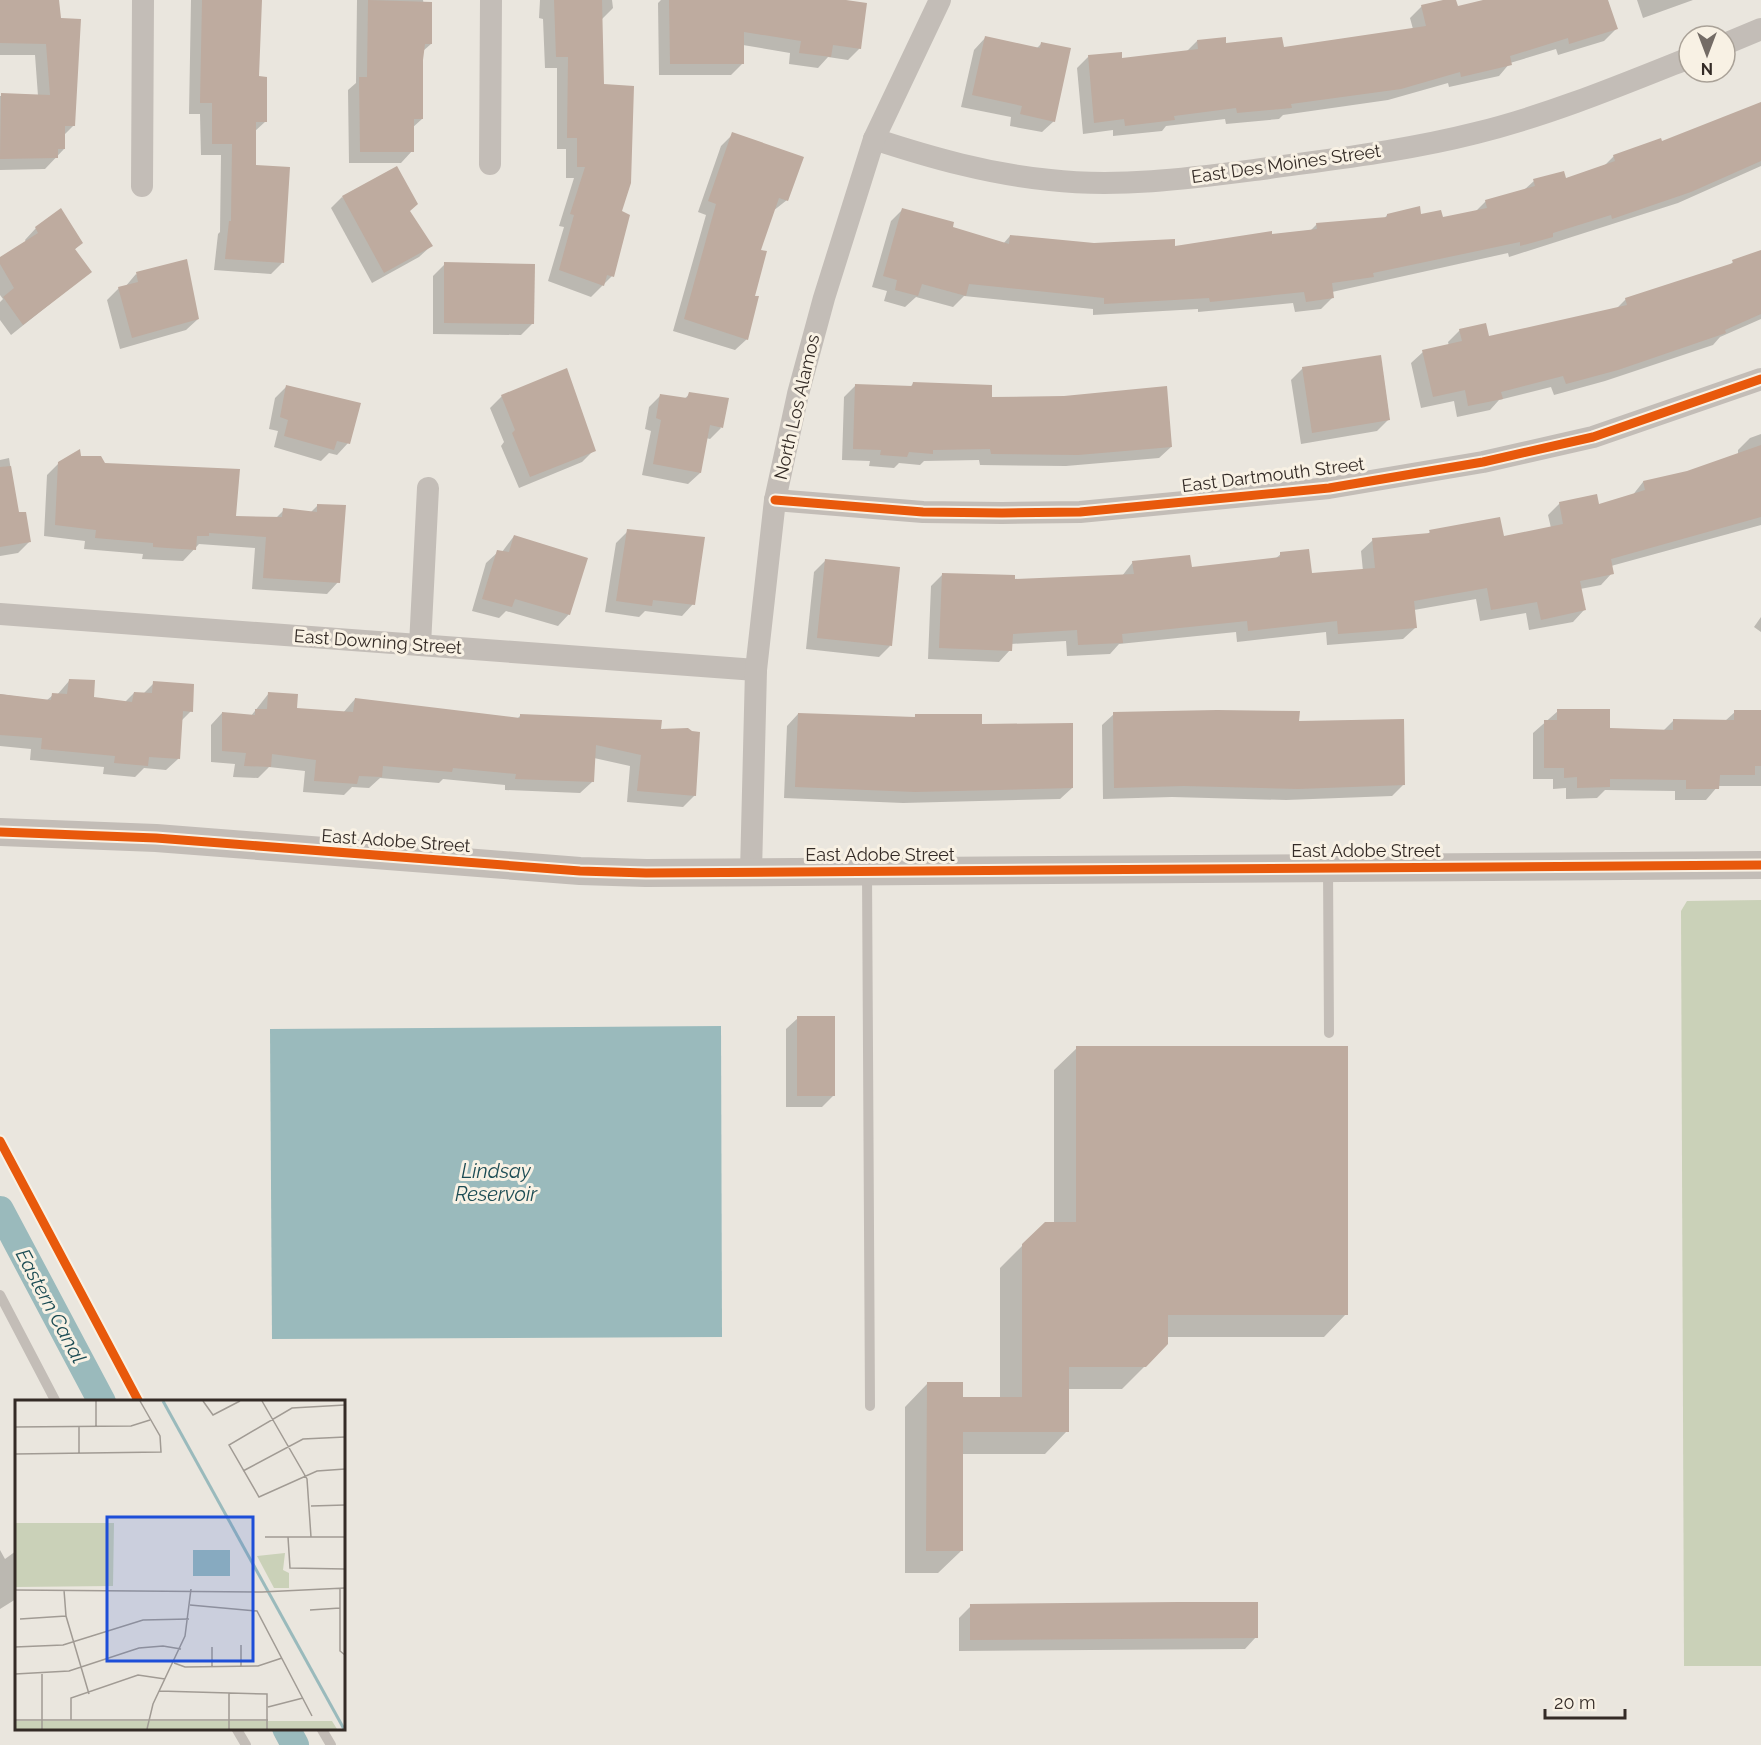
<svg xmlns="http://www.w3.org/2000/svg" width="1761" height="1745" font-family="Raleway,sans-serif">
<style>
.green{fill:#cad1b8}
.water{fill:#9ababc}
.shadow{fill:#0003}
.lines{fill:none;stroke-linecap:round;stroke-linejoin:round}
.canal{stroke:#9ababc;stroke-width:28}
.building{fill:#beab9f}
.service{stroke:#c3bdb7;stroke-width:10}
.minor{stroke:#c3bdb7;stroke-width:22}
.tertiary{stroke:#c3bdb7;stroke-width:28}
.cycleway-casing{stroke:#f8f1e4;stroke-width:13}
.cycleway{stroke:#e8590c;stroke-width:9}
.labels{text-anchor:middle;stroke-width:6;stroke-linejoin:round;paint-order:stroke}
.street-label{font-size:18px;fill:#342b26;stroke:#f8f1e4}
.water-label{font-size:20px;font-style:italic;fill:#1c4c54;stroke:#f8f1e4}
.inset-river{fill:none;stroke:#9ababc;stroke-width:3}
.inset-road{fill:none;stroke:#a19b94;stroke-width:1.5}
.view{fill:#1d4ed8;fill-opacity:0.15;stroke:#1d4ed8;stroke-width:3}
.inset-edge{fill:none;stroke:#342b26;stroke-width:3}
</style>
<rect width="100%" height="100%" fill="#eae6de"/>
<!-- green -->
<polygon class="green" points="1761,900 1761,1666 1684,1666 1681,911 1687,901"/>
<!-- water -->
<polygon class="water" points="721,1026 722,1337 272,1339 270,1029"/>
<!-- shadow -->
<g class="shadow">
<polygon points="0,0 57,0 74,125 63,136 64,149 45,169 0,170 0,96 38,96 35,55 0,55"/>
<polygon points="191,0 260,0 258,78 266,121 254,132 254,166 282,263 271,274 214,270 218,234 220,232 221,155 201,155 200,114 189,114"/>
<polygon points="357,0 423,0 431,44 423,51 422,119 412,128 412,151 401,163 349,163 348,90 356,83"/>
<polygon points="540,0 612,0 613,8 601,20 603,86 621,211 612,276 591,297 548,281 564,227 559,226 574,178 566,178 566,149 557,149 557,68 545,68 543,19 539,18"/>
<polygon points="661,0 831,0 860,48 848,60 828,57 818,68 789,64 790,53 743,45 743,63 731,75 659,75 658,3"/>
<polygon points="1449,0 1455,0 1456,8 1490,0 1606,0 1616,29 1604,41 1558,55 1556,49 1510,63 1499,76 1449,87 1448,83 1388,100 1283,115 1279,119 1226,124 1225,119 1166,126 1162,131 1113,136 1113,130 1083,134 1077,68 1089,56 1121,60 1186,52 1197,41 1282,48 1413,29 1410,18 1422,6"/>
<polygon points="1637,0 1693,0 1643,18"/>
<polygon points="985,38 1036,49 1041,44 1054,121 1042,132 1010,126 1011,117 961,107 974,50"/>
<polygon points="1761,104 1761,166 1678,203 1509,257 1508,253 1332,292 1333,297 1321,309 1295,312 1293,303 1198,312 1198,309 1093,315 1093,309 964,296 953,307 916,297 905,307 884,301 887,291 872,287 891,221 903,209 951,228 1003,244 1010,236 1094,245 1173,247 1310,231 1317,224 1384,219 1387,215 1441,219 1475,212 1486,201 1524,190 1534,181 1565,180 1604,166 1614,156 1661,143"/>
<polygon points="733,134 787,200 773,211 759,251 747,339 735,350 673,331 706,215 698,212 721,146"/>
<polygon points="342,197 431,246 419,257 372,283 331,208"/>
<polygon points="36,228 81,243 74,250 90,272 11,335 0,320 0,302 3,299 0,295 0,259 26,242 25,240"/>
<polygon points="1761,251 1761,319 1720,337 1713,345 1605,381 1554,395 1551,387 1499,400 1490,410 1457,417 1454,401 1421,408 1411,363 1423,352 1449,346 1448,342 1460,330 1488,338 1615,310 1626,299 1729,266 1733,262"/>
<polygon points="445,264 533,323 521,335 433,334 433,276"/>
<polygon points="136,274 198,319 186,330 120,349 107,300 119,288 125,287"/>
<polygon points="1303,368 1389,419 1377,431 1301,444 1291,380"/>
<polygon points="913,384 1171,447 1159,458 1066,466 980,465 979,460 924,461 920,465 899,463 894,468 869,466 870,461 842,460 844,397 856,385 909,388"/>
<polygon points="287,386 348,443 337,455 329,453 321,461 274,447 278,431 269,429 275,398"/>
<polygon points="690,394 721,428 710,439 706,438 700,473 688,484 642,475 651,431 645,429 649,407 661,395 684,399"/>
<polygon points="502,396 594,450 582,462 519,488 501,446 504,442 490,408"/>
<polygon points="1761,434 1761,525 1611,566 1612,573 1601,585 1580,589 1584,610 1573,622 1529,630 1526,613 1480,621 1476,599 1414,610 1415,628 1403,639 1327,645 1326,632 1237,642 1236,632 1119,644 1110,654 1067,656 1066,641 1011,644 1010,650 999,662 928,659 931,586 943,574 1013,581 1122,576 1133,562 1191,568 1275,559 1281,554 1311,575 1363,571 1361,551 1373,540 1426,535 1430,532 1502,538 1551,528 1548,515 1560,503 1598,505 1632,496 1643,482 1688,472 1738,455 1738,450 1750,438"/>
<polygon points="9,458 18,514 30,541 18,553 0,556 0,460"/>
<polygon points="80,458 104,464 235,517 275,519 284,510 311,512 318,505 338,582 327,594 252,589 255,548 199,544 183,561 142,559 143,554 84,549 85,541 44,536 47,475 59,463"/>
<polygon points="628,531 693,604 682,616 645,611 639,617 605,612 616,543"/>
<polygon points="514,536 569,614 558,626 506,611 499,618 472,611 486,563 498,552 502,552"/>
<polygon points="826,560 890,646 879,657 806,649 814,572"/>
<polygon points="1761,617 1761,632 1754,627"/>
<polygon points="69,681 92,699 125,702 134,693 143,694 154,683 191,711 181,721 178,759 166,770 144,768 135,777 103,774 104,767 30,760 31,749 0,746 0,694 46,701 53,695 57,695"/>
<polygon points="269,693 295,709 343,713 355,699 517,719 521,715 659,731 695,795 683,807 627,802 630,766 594,758 592,782 580,793 505,790 505,785 443,779 439,783 380,778 369,788 352,787 344,795 303,792 305,771 269,767 258,778 233,777 235,764 211,762 211,725 222,713 251,716"/>
<polygon points="1558,711 1608,730 1663,731 1673,721 1725,721 1735,712 1761,712 1761,786 1718,786 1706,800 1675,800 1675,791 1605,790 1597,798 1566,799 1566,788 1553,789 1553,779 1533,779 1533,733"/>
<polygon points="798,714 913,718 916,716 981,725 1072,788 1060,799 903,803 784,798 787,726"/>
<polygon points="1114,714 1298,723 1403,785 1392,796 1286,800 1172,797 1103,799 1102,725"/>
<polygon points="798,1018 833,1096 822,1107 786,1107 786,1029"/>
<polygon points="1077,1048 1346,1314 1324,1337 1167,1337 1167,1344 1122,1389 1067,1389 1067,1431 1045,1454 961,1454 961,1551 938,1573 905,1573 905,1407 927,1384 961,1399 1000,1399 1000,1268 1023,1245 1054,1224 1054,1070"/>
<polygon points="0,1550 5,1559 16,1551 16,1599 0,1609"/>
<polygon points="971,1606 1256,1637 1245,1649 959,1651 959,1618"/>
</g>
<g class="lines">
<!-- canal -->
<g class="canal">
<polyline points="0,1210 102,1402"/>
<polyline points="286,1728 295,1745"/>
</g>
</g>
<!-- building -->
<g class="building">
<polygon points="0,0 59,0 61,18 81,19 75,126 65,126 65,149 58,149 58,158 0,159 1,93 50,95 46,44 0,43"/>
<polygon points="202,0 262,0 259,76 267,77 267,122 256,122 256,165 290,167 284,263 225,259 229,221 231,221 232,144 212,144 212,103 200,103"/>
<polygon points="368,0 432,2 432,44 425,44 423,60 423,119 414,119 414,152 360,152 359,77 367,77"/>
<polygon points="554,0 602,0 604,84 634,86 631,183 622,211 630,215 614,277 607,275 604,286 559,270 574,215 570,214 585,167 577,167 577,138 567,138 568,57 556,57"/>
<polygon points="669,0 846,0 867,3 861,49 833,45 831,57 799,53 801,41 744,32 744,64 670,64"/>
<polygon points="1443,0 1456,0 1458,6 1483,0 1608,0 1618,29 1569,44 1568,38 1510,56 1512,65 1461,77 1460,72 1401,89 1291,104 1292,108 1237,113 1236,108 1174,116 1175,120 1125,126 1124,119 1094,123 1088,55 1122,52 1122,58 1198,49 1197,40 1226,37 1226,43 1282,37 1284,47 1426,26 1421,5"/>
<polygon points="985,36 1040,48 1041,42 1071,48 1055,122 1020,114 1022,106 972,95"/>
<polygon points="1761,102 1761,161 1691,192 1612,219 1611,215 1553,233 1553,237 1520,246 1520,242 1373,273 1374,277 1332,283 1334,298 1306,302 1304,292 1210,302 1209,298 1104,304 1104,298 969,284 966,296 922,284 918,296 895,290 897,280 883,276 902,208 954,222 953,227 1009,244 1010,235 1094,243 1175,239 1175,246 1272,231 1272,234 1317,229 1316,223 1387,217 1387,214 1420,206 1421,214 1441,210 1443,217 1487,208 1485,200 1535,186 1533,179 1564,171 1566,178 1615,161 1613,155 1661,138 1662,141"/>
<polygon points="732,132 804,157 788,201 779,198 761,250 767,251 755,296 759,296 748,340 684,319 716,204 708,201"/>
<polygon points="397,166 418,204 410,211 433,246 384,273 342,196"/>
<polygon points="61,208 83,243 75,249 92,272 23,325 3,297 14,288 0,264 0,257 38,233 35,227"/>
<polygon points="1761,250 1761,314 1725,330 1726,333 1618,370 1566,384 1563,376 1501,392 1503,399 1468,406 1465,390 1433,397 1422,350 1462,341 1459,329 1486,323 1489,336 1627,305 1625,298 1733,263 1732,260"/>
<polygon points="187,259 199,319 132,338 118,287 138,282 136,272"/>
<polygon points="444,262 535,264 534,324 444,323"/>
<polygon points="1381,355 1390,420 1312,433 1302,367"/>
<polygon points="567,368 596,451 530,477 512,433 515,430 501,395"/>
<polygon points="913,382 992,385 992,397 1064,396 1167,386 1172,447 1078,455 991,454 990,449 933,450 933,454 909,452 907,457 880,455 881,450 853,449 855,384 912,386"/>
<polygon points="286,385 361,403 350,444 337,441 334,450 284,436 288,420 280,417"/>
<polygon points="689,392 729,398 723,428 710,425 701,473 653,464 661,420 656,418 660,394 687,398"/>
<polygon points="1761,445 1761,517 1611,559 1614,574 1580,581 1586,610 1541,620 1537,602 1491,610 1487,588 1414,601 1417,628 1338,634 1337,621 1248,631 1247,621 1122,634 1123,643 1078,645 1077,630 1013,634 1012,651 939,648 942,573 1015,575 1015,579 1134,574 1132,561 1190,555 1192,567 1280,557 1280,552 1309,549 1312,573 1375,568 1372,538 1430,533 1429,530 1500,517 1504,536 1563,524 1559,502 1597,494 1599,504 1645,490 1643,481 1687,471"/>
<polygon points="80,449 81,456 101,456 105,463 240,469 236,516 282,517 283,508 317,512 317,504 346,505 340,583 263,578 266,537 209,533 209,536 197,536 196,550 153,547 153,543 95,538 96,530 55,525 58,462"/>
<polygon points="11,466 19,512 26,512 31,542 0,547 0,467"/>
<polygon points="627,529 705,537 695,605 653,600 652,606 616,601"/>
<polygon points="514,535 588,558 570,615 515,599 512,607 482,599 497,550 509,552"/>
<polygon points="825,559 900,567 892,646 817,638"/>
<polygon points="69,679 95,680 94,697 132,702 134,692 152,693 153,681 194,684 193,712 183,711 180,759 149,757 148,766 114,763 115,756 41,749 42,738 0,735 0,694 51,700 52,693 67,694"/>
<polygon points="268,692 298,694 297,708 353,712 355,698 520,718 520,714 662,720 661,729 688,728 692,731 700,732 696,796 637,791 641,755 596,745 594,782 515,779 516,774 453,768 452,772 383,766 382,777 359,776 357,784 314,781 316,760 272,754 271,767 244,766 246,753 222,751 222,712 255,715 255,709 267,709"/>
<polygon points="1557,709 1610,709 1610,728 1673,730 1673,719 1734,720 1734,710 1761,710 1761,766 1755,766 1755,775 1720,775 1719,789 1686,789 1686,780 1610,779 1610,787 1577,788 1577,777 1564,778 1564,768 1544,768 1544,720 1557,720"/>
<polygon points="1217,710 1300,711 1299,721 1404,719 1405,785 1298,789 1184,786 1114,788 1113,712"/>
<polygon points="798,713 915,717 915,714 982,714 982,724 1073,723 1073,788 915,792 795,787"/>
<rect x="797" y="1016" width="38" height="80"/>
<polygon points="1076,1046 1348,1046 1348,1315 1168,1315 1168,1344 1146,1367 1069,1367 1069,1432 963,1432 963,1551 926,1551 927,1382 963,1382 963,1397 1022,1397 1022,1244 1045,1222 1076,1222"/>
<polygon points="1178,1602 1258,1602 1258,1638 970,1640 970,1604"/>
</g>
<g class="lines">
<!-- service -->
<g class="service">
<polyline points="1328,868 1329,1033"/>
<polyline points="867,872 870,1406"/>
<polyline points="0,1141 139,1402"/>
<polyline points="0,1295 56,1402"/>
<polyline points="236,1728 246,1745"/>
<polyline points="321,1728 331,1745"/>
</g>
<!-- minor -->
<g class="minor">
<polyline points="1725,44 1761,29"/>
<path d="M874 139C932 158 989 174 1050 180 1120 188 1192 178 1262 169 1333 159 1405 151 1476 133 1549 115 1619 86 1689 58"/>
<polyline points="490,164 491,0"/>
<polyline points="142,186 143,0"/>
<polyline points="775,500 923,512 1002,513 1080,512 1329,488 1483,462 1593,437 1761,379"/>
<polyline points="0,614 756,670"/>
<polyline points="420,645 428,488"/>
<polyline points="751,872 756,670 775,500 798,394 824,298 874,139 940,0"/>
</g>
<!-- tertiary -->
<polyline class="tertiary" points="0,832 156,838 580,871 646,873 1761,865"/>
<defs>
<g id="cycleway">
<polyline points="775,500 923,512 1002,513 1080,512 1329,488 1483,462 1593,437 1761,379"/>
<polyline points="0,832 156,838 580,871 646,873 1761,865"/>
<polyline points="0,1141 139,1402"/>
</g>
</defs>
<!-- cycleway casing -->
<use href="#cycleway" class="cycleway-casing"/>
<!-- cycleway -->
<use href="#cycleway" class="cycleway"/>
</g>
<g class="labels">
<!-- street labels -->
<g class="street-label">
<text transform="translate(1286 164) rotate(-8)" y="6">East Des Moines Street</text>
<text transform="translate(797 407) rotate(-77)" y="6">North Los Alamos</text>
<text transform="translate(1273 475) rotate(-7)" y="6">East Dartmouth Street</text>
<text transform="translate(378 642) rotate(4)" y="6">East Downing Street</text>
<text transform="translate(396 841) rotate(4)" y="6">East Adobe Street</text>
<text x="1366" y="857">East Adobe Street</text>
<text x="880" y="861">East Adobe Street</text>
</g>
<!-- water labels -->
<g class="water-label">
<text x="496" y="1178">Lindsay<tspan x="496" dy="23">Reservoir</tspan></text>
<text transform="translate(51 1306) rotate(62)" y="7">Eastern Canal</text>
</g>
</g>
<!-- overview -->
<g transform="translate(15 1400)">
<rect width="330" height="330" fill="#eae6de"/>
<path d="M0 123H99L98 186 0 187ZM270 153 268 170 274 173V188H259L242 156ZM0 321H317L322 329H0Z" fill="#cad1b8"/>
<path d="M178 150H215V176H178Z" fill="#9ababc"/>
<path class="inset-river" d="M148 1 329 329"/>
<path class="inset-road" d="M81 1V26M188 1 198 15 225 1M247 1 292 79 296 137M330 5 277 8 214 45 244 97 302 71 330 69M0 27 116 26 135 20M64 53V26M0 54 146 52 145 36 125 1M228 71 288 39 330 37M296 106 330 105M250 137H330M273 137 275 168 330 169M325 188V251L330 255M0 190 247 192 330 188M49 190 51 216 74 294M175 205 242 211 297 316M295 210 325 208M5 219 51 216M0 247 48 245 128 220 174 219M159 263 170 267 243 266 267 258M197 266V247M226 266V245M0 274 54 271 124 248 148 246 166 249M27 274V329M144 291 252 294V329M214 293V329M253 307 288 298M0 320H253M56 320V298L123 275 150 279M132 329 138 304 170 236 176 189"/>
<path class="view" d="M92 117H238V261H92Z"/>
<rect width="330" height="330" class="inset-edge"/>
</g>
<!-- north arrow -->
<g transform="translate(1707 54) rotate(180)"><circle r="28" fill="#f8f1e4" stroke="#aaa298" stroke-width="1.5"/>
<path d="M0-4.5L10 22L0 15L-10 22Z" fill="#746c66"/>
<text y="-9" font-size="16" font-weight="bold" text-anchor="middle" fill="#342b26">N</text>
</g>
<!-- scale -->
<path d="M1545 1709v9h80v-9" fill="none" stroke="#342b26" stroke-width="3"/>
<text x="1554" y="1709" font-size="18" fill="#342b26" stroke="#f8f1e4" stroke-width="4.5" paint-order="stroke">20 m</text>
</svg>
